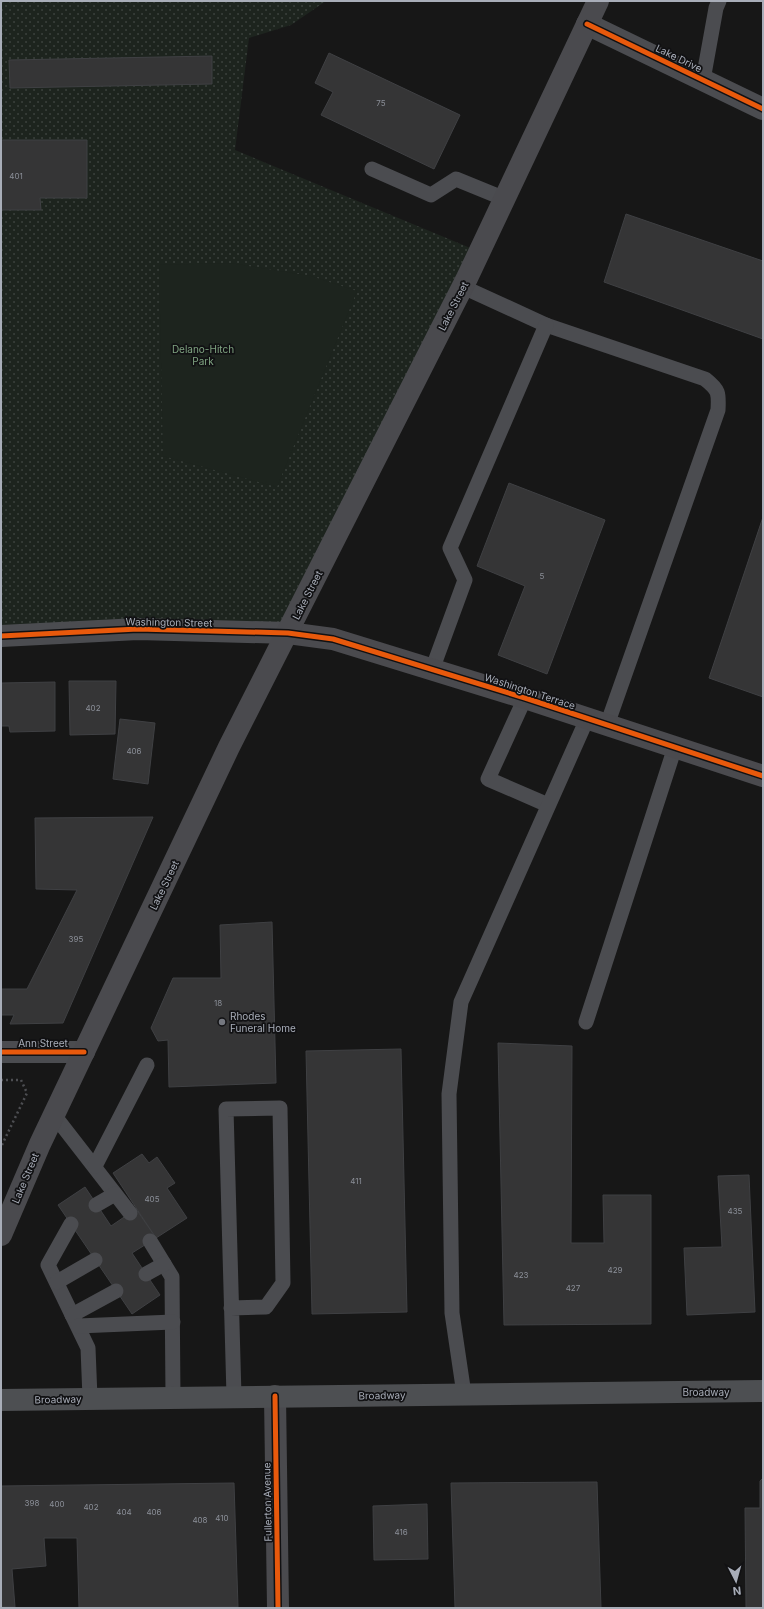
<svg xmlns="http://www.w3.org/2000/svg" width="764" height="1609" font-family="Inter,sans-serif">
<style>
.park{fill:url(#park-dots)}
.pitch{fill:#1d241e}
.building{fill:#353536;stroke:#3f4043}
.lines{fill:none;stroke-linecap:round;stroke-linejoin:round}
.path{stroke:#4d4e52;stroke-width:2.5;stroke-dasharray:2 3;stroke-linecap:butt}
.lane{stroke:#4b4c50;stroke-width:15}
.street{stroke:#4b4c50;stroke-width:22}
.secondary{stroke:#4a4a4e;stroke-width:22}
.primary{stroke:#4d4f52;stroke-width:22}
.cycleway-casing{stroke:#111113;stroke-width:8}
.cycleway{stroke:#e8590c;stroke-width:5}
.poi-dot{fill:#757880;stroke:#111113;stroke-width:1.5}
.labels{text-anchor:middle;stroke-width:3.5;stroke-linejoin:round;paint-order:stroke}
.number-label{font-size:8px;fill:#8b8f98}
.street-label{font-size:10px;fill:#a8adb8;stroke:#111113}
.park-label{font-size:10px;fill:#7fa381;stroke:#111113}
.poi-label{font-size:10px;fill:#a8adb8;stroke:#111113;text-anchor:start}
</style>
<defs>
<pattern id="park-dots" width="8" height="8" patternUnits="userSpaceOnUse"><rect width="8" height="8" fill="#1d241e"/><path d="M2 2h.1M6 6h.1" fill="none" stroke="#3b413d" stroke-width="1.8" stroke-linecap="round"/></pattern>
</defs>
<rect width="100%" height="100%" fill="#171717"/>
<!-- park -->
<polygon class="park" points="1,1 326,1 291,25 249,38 235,150 480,252 288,633 1,638"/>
<!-- pitch -->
<polygon class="pitch" points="230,263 311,276 357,291 277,487 163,456 159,265"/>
<!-- building -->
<g class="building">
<polygon points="329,53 460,115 434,169 321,115 333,92 315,83"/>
<polygon points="212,56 212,84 10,88 9,60"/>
<polygon points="1,140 87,140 87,198 40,198 41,210 1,210"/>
<polygon points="626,214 763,261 763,339 604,282"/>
<polygon points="509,483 605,520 547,674 498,655 525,586 477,566"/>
<polygon points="763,517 763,697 709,678"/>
<polygon points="69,681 116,681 115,734 70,735"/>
<polygon points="55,682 55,731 10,732 9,726 1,726 1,683"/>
<polygon points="120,719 155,723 148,784 113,779"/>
<polygon points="153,817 63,1023 10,1024 14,1015 1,1015 1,989 27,989 77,890 36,889 35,818"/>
<polygon points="272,922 276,1083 169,1087 168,1040 158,1041 151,1028 173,978 221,978 220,925"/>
<polygon points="498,1043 572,1046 571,1243 604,1243 603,1195 651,1195 651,1324 504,1325"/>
<polygon points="401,1049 407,1312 312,1314 306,1051"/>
<polygon points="142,1154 149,1163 157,1157 175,1183 167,1188 187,1218 156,1238 113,1173"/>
<polygon points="749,1175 755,1312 687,1315 684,1248 722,1247 718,1176"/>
<polygon points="85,1187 111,1226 136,1209 156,1238 132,1253 160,1295 132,1314 58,1205"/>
<polygon points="763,1478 763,1608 746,1608 745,1508 760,1508 760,1481"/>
<polygon points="597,1482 601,1608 455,1608 451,1483"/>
<polygon points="234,1483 238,1607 79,1608 77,1538 44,1538 46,1566 12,1569 15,1607 1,1607 1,1486"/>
<polygon points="427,1504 428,1559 374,1560 373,1506"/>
</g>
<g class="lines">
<!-- path -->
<polyline class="path" points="1,1080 21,1080 27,1093 1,1147"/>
<!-- lane -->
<g class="lane">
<polyline points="703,80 716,8 719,1"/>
<polyline points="372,169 431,195 456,179 505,199"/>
<path d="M463 287 546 325 705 379C719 390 719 393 718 410L607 725"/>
<polyline points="432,670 465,580 450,548 546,325"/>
<polyline points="525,698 488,779 548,805"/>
<polyline points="586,1022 675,747"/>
<polyline points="54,1115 130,1213"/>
<polyline points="95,1166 147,1065"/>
<polyline points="96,1205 115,1194"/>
<polyline points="71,1224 48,1265 88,1348 90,1398"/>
<polyline points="150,1241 172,1277 173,1397"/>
<polyline points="146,1274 164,1264"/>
<polyline points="57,1282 95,1260"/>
<polyline points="231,1308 266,1307 283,1283 280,1108 226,1109 234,1396"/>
<polyline points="72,1315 116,1291"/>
<polyline points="78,1326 173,1322"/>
<polyline points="464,1394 452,1313 449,1094 461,1002 587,719"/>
</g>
<!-- street -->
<g class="street">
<polyline points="587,24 763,109"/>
<polyline points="1,636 138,629 288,633"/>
<polyline points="1,1052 84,1052"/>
</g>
<!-- secondary -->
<g class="secondary">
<polyline points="288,633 333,639 525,698 763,776"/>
<polyline points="1,1235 40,1144 229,747 467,278 598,1"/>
<polyline points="275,1396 278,1608"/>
</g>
<!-- primary -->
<polyline class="primary" points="1,1400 763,1391"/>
<defs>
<g id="cycleway">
<polyline points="587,24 763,109"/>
<polyline points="1,636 138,629 288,633 333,639 525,698 763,776"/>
<polyline points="1,1052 84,1052"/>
<polyline points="275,1396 278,1608"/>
</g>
</defs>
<!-- cycleway casing -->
<use href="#cycleway" class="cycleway-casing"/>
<!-- cycleway -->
<use href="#cycleway" class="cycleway"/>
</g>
<!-- markers -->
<circle class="poi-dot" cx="222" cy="1022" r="4"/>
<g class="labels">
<!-- number labels -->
<g class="number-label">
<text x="381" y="106">75</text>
<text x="16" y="179">401</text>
<text x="542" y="579">5</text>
<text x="93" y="711">402</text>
<text x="134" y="754">406</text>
<text x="76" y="942">395</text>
<text x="218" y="1006">18</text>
<text x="356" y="1184">411</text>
<text x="152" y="1202">405</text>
<text x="735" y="1214">435</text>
<text x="615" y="1273">429</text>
<text x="521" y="1278">423</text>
<text x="573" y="1291">427</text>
<text x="32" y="1506">398</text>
<text x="57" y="1507">400</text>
<text x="91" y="1510">402</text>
<text x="124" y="1515">404</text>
<text x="154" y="1515">406</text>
<text x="222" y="1521">410</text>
<text x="200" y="1523">408</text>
<text x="401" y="1535">416</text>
</g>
<!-- street labels -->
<g class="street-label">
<text transform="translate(679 58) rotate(26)" y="4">Lake Drive</text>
<text transform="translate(453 306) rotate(-63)" y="4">Lake Street</text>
<text transform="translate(307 595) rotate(-63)" y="4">Lake Street</text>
<text transform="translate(169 622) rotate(1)" y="4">Washington Street</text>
<text transform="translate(530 691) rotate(18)" y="4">Washington Terrace</text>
<text transform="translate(164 885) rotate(-64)" y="4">Lake Street</text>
<text x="43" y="1047">Ann Street</text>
<text transform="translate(25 1178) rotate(-67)" y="4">Lake Street</text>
<text x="706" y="1396">Broadway</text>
<text transform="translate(382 1395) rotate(-1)" y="4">Broadway</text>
<text transform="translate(58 1399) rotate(-1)" y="4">Broadway</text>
<text transform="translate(267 1502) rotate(-91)" y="4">Fullerton Avenue</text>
</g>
<!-- park labels -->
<g class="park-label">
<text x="203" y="353">Delano-Hitch<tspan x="203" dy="12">Park</tspan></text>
</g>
<!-- poi labels -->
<g class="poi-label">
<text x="230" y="1020">Rhodes<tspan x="230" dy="12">Funeral Home</tspan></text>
</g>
</g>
<!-- border -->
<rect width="764" height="1609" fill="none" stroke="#a8adb8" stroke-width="4"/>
<!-- north arrow -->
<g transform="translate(736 1581) rotate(174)" stroke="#111113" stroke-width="3" paint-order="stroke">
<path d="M0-3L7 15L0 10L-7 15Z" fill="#a8adb8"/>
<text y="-6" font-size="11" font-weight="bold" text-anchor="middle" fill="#a8adb8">N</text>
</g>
</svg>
